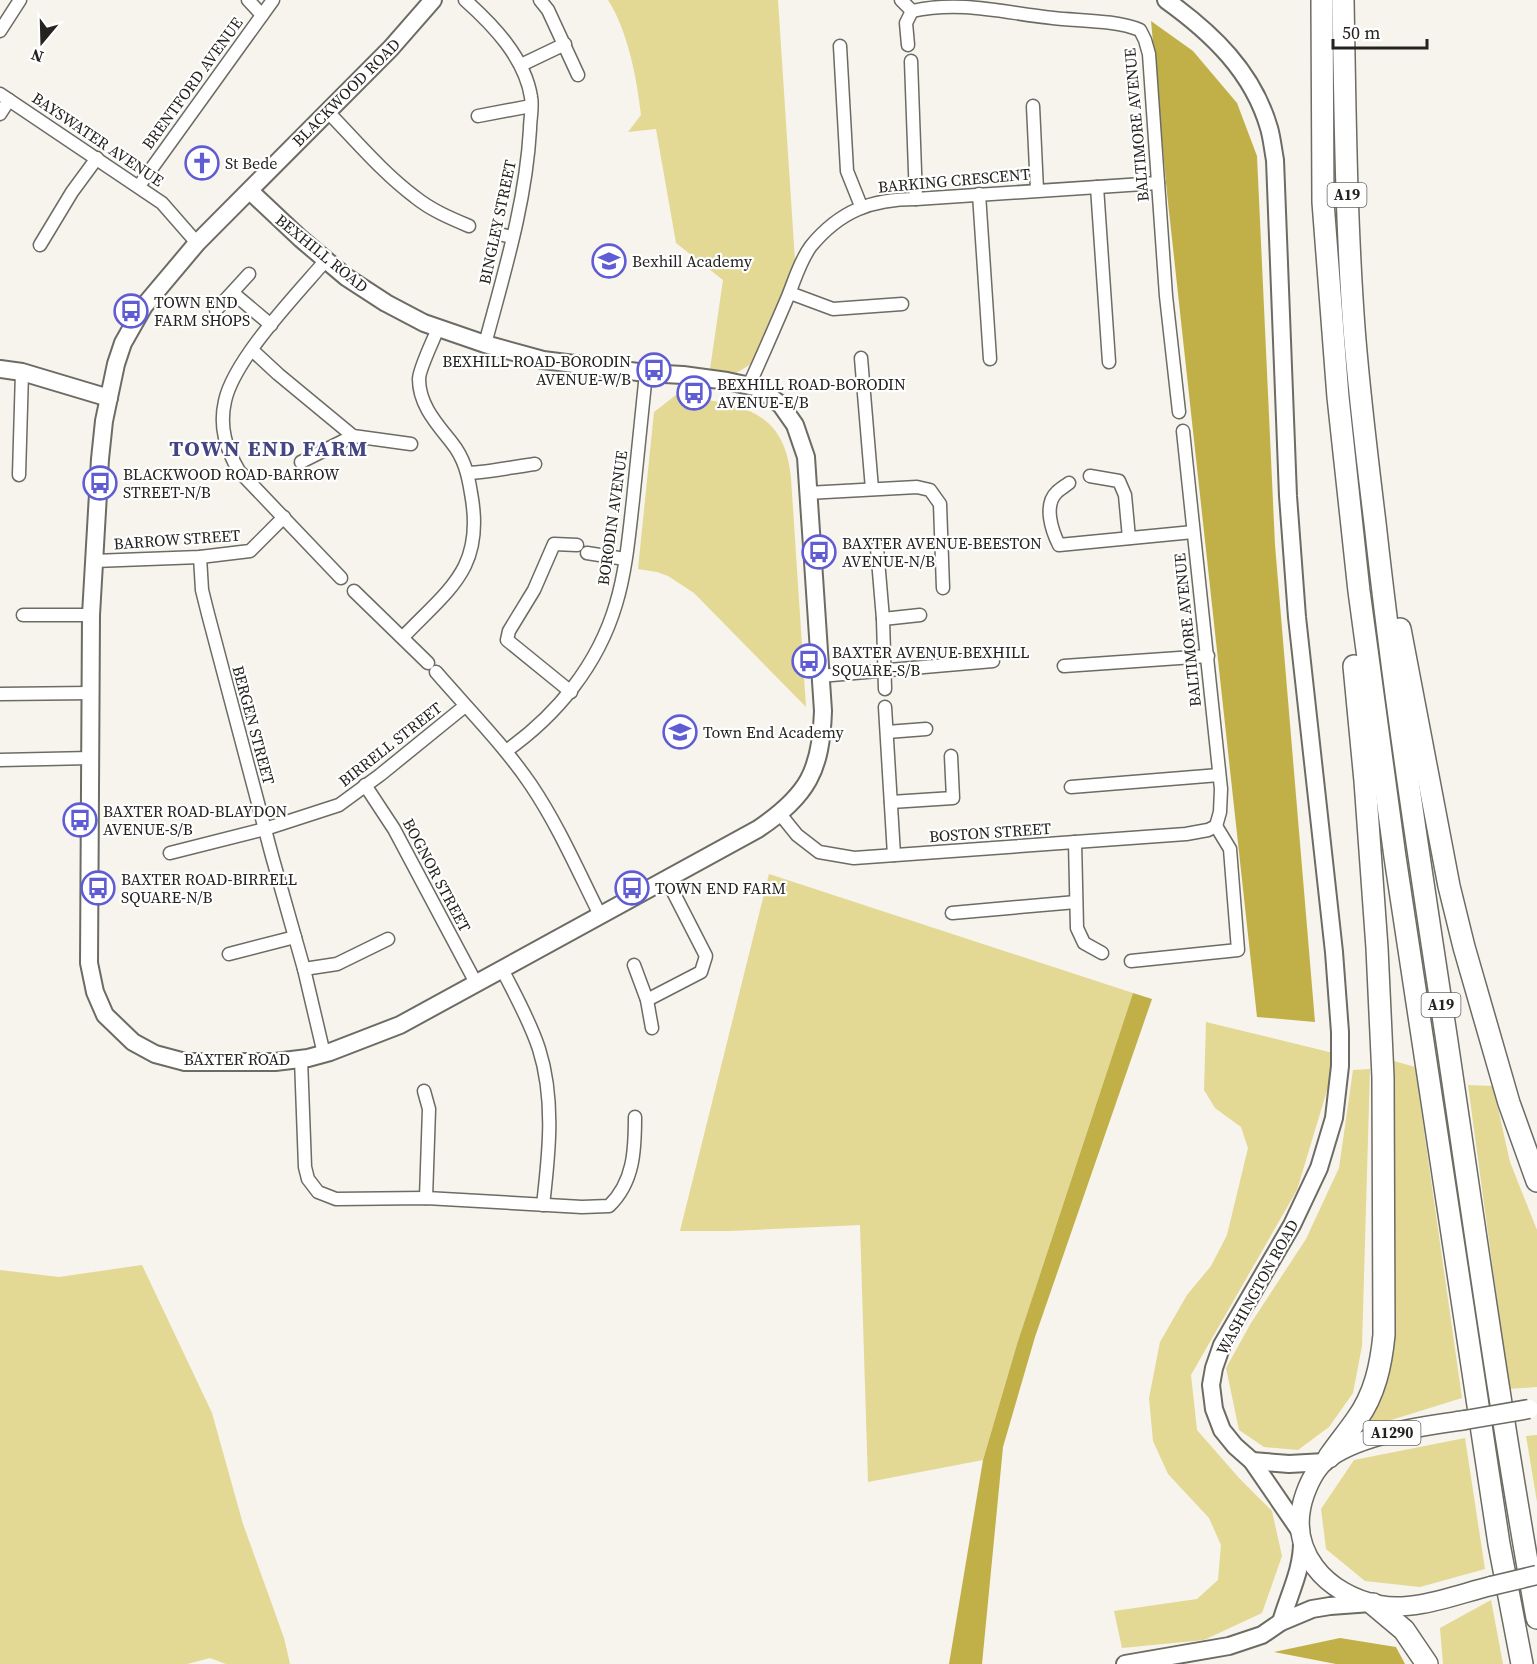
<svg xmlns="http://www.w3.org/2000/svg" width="1537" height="1664" font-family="'Source Serif 4',serif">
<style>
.green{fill:#e3d894}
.forest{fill:#c1b048}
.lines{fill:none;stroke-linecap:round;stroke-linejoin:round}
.street-casing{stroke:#6c6b64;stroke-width:15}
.secondary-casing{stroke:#6c6b64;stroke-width:20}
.primary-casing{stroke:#6c6b64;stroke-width:21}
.highway-casing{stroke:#6c6b64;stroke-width:24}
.street{stroke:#fff;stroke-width:12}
.secondary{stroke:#fff;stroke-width:16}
.primary{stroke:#fff;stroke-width:18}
.highway{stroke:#fff;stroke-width:21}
.primary-bridge-casing{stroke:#6c6b64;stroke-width:21;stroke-linecap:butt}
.primary-bridge{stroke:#fff;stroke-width:18}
.labels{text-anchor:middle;stroke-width:4.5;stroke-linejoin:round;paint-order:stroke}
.shield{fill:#fff;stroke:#666563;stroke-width:1.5}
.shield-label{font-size:15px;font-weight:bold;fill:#242320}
.street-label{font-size:16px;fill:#242320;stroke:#fff}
.poi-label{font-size:16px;fill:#242320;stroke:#fff;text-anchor:start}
.district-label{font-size:22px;font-weight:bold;letter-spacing:1.5px;fill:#444683;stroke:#fff}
</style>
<rect width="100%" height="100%" fill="#f6f4ec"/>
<!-- green -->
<g class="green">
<path d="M608 0H778L795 261 751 364 733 375 710 369 723 280 676 243 656 129 628 132 641 115C637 79 628 31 608 0Z"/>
<path d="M676 395C736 405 784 405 791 478L806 707 694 593 668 576 657 572 638 569 654 412Z"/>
<polygon points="769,874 1133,993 1017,1344 983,1460 868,1482 860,1225 730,1231 680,1231"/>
<polygon points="1206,1022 1333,1053 1331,1077 1297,1190 1191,1375 1197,1430 1239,1478 1272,1511 1282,1556 1262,1613 1204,1640 1122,1648 1114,1611 1197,1599 1218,1580 1221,1545 1209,1518 1168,1474 1153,1441 1149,1398 1160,1342 1187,1295 1211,1266 1227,1235 1248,1148 1241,1127 1215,1108 1204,1090"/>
<polygon points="1394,1061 1415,1067 1462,1398 1359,1430 1392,1354"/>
<polygon points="1370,1069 1362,1346 1353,1393 1329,1427 1298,1450 1264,1447 1239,1430 1226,1368 1251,1323 1306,1239 1339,1168 1353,1070"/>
<polygon points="1468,1085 1493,1086 1510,1162 1537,1230 1537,1387 1509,1389"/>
<polygon points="142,1265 212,1413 243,1524 284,1638 290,1664 226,1664 210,1658 187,1664 0,1664 0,1270 59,1277"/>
<polygon points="1537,1435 1537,1502 1526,1436"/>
<polygon points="1465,1438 1485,1569 1420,1587 1365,1581 1326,1549 1321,1509 1354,1460"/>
<polygon points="1491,1600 1503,1664 1443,1664 1440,1628"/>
</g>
<!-- forest -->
<g class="forest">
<polygon points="1151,21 1193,51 1237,103 1257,156 1275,545 1315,1022 1257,1017 1167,193"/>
<polygon points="1133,993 1152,999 1035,1337 1003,1447 982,1664 949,1664 983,1460 1017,1344"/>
<polygon points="1340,1638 1396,1647 1405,1664 1336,1664 1274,1652"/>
</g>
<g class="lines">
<defs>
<g id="street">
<polyline points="248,0 262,15"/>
<path d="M465 0C493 25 525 58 531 97 533 107 530 119 530 129 526 202 504 273 485 344"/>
<polyline points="540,0 548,10 578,75"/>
<polyline points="901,0 912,11"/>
<path d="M912 11C962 0 1004 13 1053 18 1080 21 1116 20 1140 30L1145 40 1149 54 1166 296 1179 412"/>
<polyline points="0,31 20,0"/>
<polyline points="908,45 906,23 912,11"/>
<polyline points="840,46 847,171 861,206"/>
<polyline points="911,61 916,199"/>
<polyline points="521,65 565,44"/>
<polyline points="0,94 162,203 197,243"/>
<polyline points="1033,106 1037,190"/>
<path d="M328 112C356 141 383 173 415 197 431 210 450 218 469 226"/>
<polyline points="0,114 9,100"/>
<polyline points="478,116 531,106"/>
<polyline points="139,186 273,0"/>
<polyline points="1097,187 1109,362"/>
<polyline points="979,194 990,359"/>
<polyline points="499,234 512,237"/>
<polyline points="40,245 72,192 97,158"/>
<path d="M326 260C297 294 234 359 225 401 219 427 226 449 239 471L341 578"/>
<polyline points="233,293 271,325"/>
<polyline points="790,293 833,309 902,304"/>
<polyline points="216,310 249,274"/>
<polyline points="252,350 278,374 353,436 411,444"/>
<polyline points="861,358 872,489"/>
<path d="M749 385C762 357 774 329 786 301 794 283 799 262 811 246 840 211 871 199 916 199L1158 183"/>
<polyline points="1183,431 1221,789 1220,812 1216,826"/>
<polyline points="301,462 353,436"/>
<path d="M468 473C490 472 512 467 535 464"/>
<polyline points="19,475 22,372"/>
<polyline points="1090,476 1119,481 1125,495 1129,538"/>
<path d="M1069 483C1065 486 1060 489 1057 492 1043 505 1052 531 1059 545L1193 532"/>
<polyline points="807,493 917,487 930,490 940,504 943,588"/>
<polyline points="877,548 883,619 885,689"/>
<polyline points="587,553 625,559"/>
<polyline points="200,557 202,590 208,614 272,856 304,969 324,1054"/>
<polyline points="94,561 200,557 250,551 284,517"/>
<polyline points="354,591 428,663"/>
<polyline points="23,615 91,615"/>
<polyline points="883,619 920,615"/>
<path d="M403 637C450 588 485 568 471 493 468 474 464 458 452 443 437 424 419 405 419 379 419 369 434 339 438 328"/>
<polyline points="1064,666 1208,656"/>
<path d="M436 672C468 709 503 744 531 785 558 825 578 871 600 915"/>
<polyline points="820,676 993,661"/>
<polyline points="571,692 507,640 509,631 534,590 554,544 577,545"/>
<polyline points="0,694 92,693"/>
<polyline points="885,707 894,855"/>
<polyline points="887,732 926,729"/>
<path d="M506 751C557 715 598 665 616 604 626 571 629 535 633 500 637 458 642 416 646 373"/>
<polyline points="0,760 90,758"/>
<polyline points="365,785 394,829 476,983"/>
<polyline points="1071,787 1219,775"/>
<polyline points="891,802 953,798 951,756"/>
<polyline points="780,814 797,835 819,852 854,858 1186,834 1208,830 1216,826"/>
<polyline points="1075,842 1077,928 1084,943 1102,953"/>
<polyline points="170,853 265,829 339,805 380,775 465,706"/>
<polyline points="952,913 1076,902"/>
<polyline points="229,954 295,937"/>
<polyline points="1131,961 1238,950 1230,849 1216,826"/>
<polyline points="634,965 647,1000 652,1028"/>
<polyline points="304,969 337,964 388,939"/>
<path d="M502 969C515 995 530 1021 539 1049 555 1099 549 1154 543 1205"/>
<polyline points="647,1000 701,972 706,956 666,878"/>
<path d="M301 1059 305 1167 308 1179 318 1192 336 1199 426 1198 582 1207 609 1206C634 1182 635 1150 635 1117"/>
<polyline points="424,1091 429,1109 426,1198"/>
</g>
<g id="secondary">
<path d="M1166 0C1212 33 1253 72 1269 128 1272 138 1273 150 1275 160L1288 496 1297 617 1334 952 1340 1032V1066L1334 1118 1319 1168 1292 1225 1222 1345 1214 1368 1211 1385 1214 1409 1222 1430 1235 1446 1252 1461 1300 1531"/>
<path d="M250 191 301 239 346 277 386 303 424 323 485 344 543 360 646 373 683 375 727 381 759 388 781 405 795 425 806 457 823 711C821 771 808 795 758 829L400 1025 330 1052 308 1058 275 1062H185L155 1054 133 1042 105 1015 95 992 89 963 91 615 100 459 104 421 116 364 123 343 144 306 197 243 391 48 433 0"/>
<polyline points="0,369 22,372 109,398"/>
<polyline points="1252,1461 1289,1464 1325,1462"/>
<path d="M1281 1622C1289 1594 1303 1569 1302 1539"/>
<polyline points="1125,1664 1229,1646 1262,1635 1281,1622 1312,1609 1330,1606 1371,1603"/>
</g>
<path id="primary" d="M1465 1420C1425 1426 1365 1433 1330 1457 1318 1465 1310 1480 1305 1494 1285 1550 1326 1595 1380 1605 1413 1612 1458 1594 1491 1586"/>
<g id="highway">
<polyline points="1322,0 1323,202 1338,397 1359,591 1395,857 1499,1544 1522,1664"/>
<path d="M1343 0C1345 109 1346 219 1354 328 1359 393 1367 458 1375 523 1394 695 1420 865 1446 1035 1475 1230 1502 1425 1537 1618"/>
<polyline points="1400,629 1449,886 1464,947 1509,1103 1537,1181"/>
<path d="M1329 1457C1338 1444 1348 1432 1357 1419 1375 1394 1381 1365 1384 1335L1383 1077 1377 948 1365 781 1354 666"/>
<polyline points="1373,1604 1404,1630 1427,1664"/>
</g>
</defs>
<!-- street casing -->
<use href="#street" class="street-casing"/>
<!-- secondary casing -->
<use href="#secondary" class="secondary-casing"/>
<!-- primary casing -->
<use href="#primary" class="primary-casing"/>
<!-- highway casing -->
<use href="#highway" class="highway-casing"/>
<!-- street -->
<use href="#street" class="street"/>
<!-- secondary -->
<use href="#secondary" class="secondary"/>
<!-- primary -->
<use href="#primary" class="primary"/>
<!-- highway -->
<use href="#highway" class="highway"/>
<defs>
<g id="primary-bridge">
<polyline points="1465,1420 1529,1409"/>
<polyline points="1491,1586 1537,1575"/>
</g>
</defs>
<!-- primary-bridge casing -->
<use href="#primary-bridge" class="primary-bridge-casing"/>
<!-- primary-bridge -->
<use href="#primary-bridge" class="primary-bridge"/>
</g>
<!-- icons -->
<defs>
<symbol id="church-ring" viewBox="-11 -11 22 22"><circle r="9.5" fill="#fff" stroke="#5f5cd4" stroke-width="1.5"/><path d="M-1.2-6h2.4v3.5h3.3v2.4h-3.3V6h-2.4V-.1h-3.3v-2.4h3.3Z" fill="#5f5cd4"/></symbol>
<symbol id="school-ring" viewBox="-11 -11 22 22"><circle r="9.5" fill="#fff" stroke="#5f5cd4" stroke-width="1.5"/><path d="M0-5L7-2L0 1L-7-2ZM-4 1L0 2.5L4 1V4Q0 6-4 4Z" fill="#5f5cd4"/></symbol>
<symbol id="bus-ring" viewBox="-11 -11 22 22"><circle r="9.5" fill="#fff" stroke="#5f5cd4" stroke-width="1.5"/><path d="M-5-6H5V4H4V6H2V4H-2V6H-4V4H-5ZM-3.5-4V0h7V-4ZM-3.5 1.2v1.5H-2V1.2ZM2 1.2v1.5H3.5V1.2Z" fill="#5f5cd4"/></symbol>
</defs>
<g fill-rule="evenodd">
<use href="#church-ring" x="183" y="144" width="38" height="38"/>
<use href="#school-ring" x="590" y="242" width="38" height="38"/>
<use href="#bus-ring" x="112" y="292" width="38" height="38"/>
<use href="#bus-ring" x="635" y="351" width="38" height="38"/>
<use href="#bus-ring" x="675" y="374" width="38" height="38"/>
<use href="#bus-ring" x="81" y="464" width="38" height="38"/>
<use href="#bus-ring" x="800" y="533" width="38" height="38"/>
<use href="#bus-ring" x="790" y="642" width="38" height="38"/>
<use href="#school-ring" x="661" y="713" width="38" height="38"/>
<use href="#bus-ring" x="61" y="801" width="38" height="38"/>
<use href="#bus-ring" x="79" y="869" width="38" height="38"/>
<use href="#bus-ring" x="613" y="869" width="38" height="38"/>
</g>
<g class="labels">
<!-- shield labels -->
<g class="shield">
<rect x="1327.5" y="183" width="39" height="24" rx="4.5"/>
<rect x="1421.5" y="993" width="39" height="24" rx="4.5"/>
<rect x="1363.5" y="1421" width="57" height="24" rx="4.5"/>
</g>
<g class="shield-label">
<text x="1347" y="200">A19</text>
<text x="1441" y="1010">A19</text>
<text x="1392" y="1438">A1290</text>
</g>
<!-- street labels -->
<g class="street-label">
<text transform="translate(192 83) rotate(-54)" y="6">BRENTFORD AVENUE</text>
<text transform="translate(346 92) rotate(-45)" y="6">BLACKWOOD ROAD</text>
<text transform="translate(1136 125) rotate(-95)" y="6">BALTIMORE AVENUE</text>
<text transform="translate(98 139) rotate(34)" y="6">BAYSWATER AVENUE</text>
<text transform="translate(954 180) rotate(-5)" y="6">BARKING CRESCENT</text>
<text transform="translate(497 222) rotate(-78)" y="6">BINGLEY STREET</text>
<text transform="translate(322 253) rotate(39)" y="6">BEXHILL ROAD</text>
<text transform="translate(612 518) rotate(-82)" y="6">BORODIN AVENUE</text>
<text transform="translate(177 539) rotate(-4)" y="6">BARROW STREET</text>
<text transform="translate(1187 630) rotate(-96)" y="6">BALTIMORE AVENUE</text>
<text transform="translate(254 725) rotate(75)" y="6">BERGEN STREET</text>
<text transform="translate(390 744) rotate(-38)" y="6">BIRRELL STREET</text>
<text transform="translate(990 832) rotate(-4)" y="6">BOSTON STREET</text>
<text transform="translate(437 875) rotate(62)" y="6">BOGNOR STREET</text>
<text x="237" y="1065">BAXTER ROAD</text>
<text transform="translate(1257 1287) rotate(-61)" y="6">WASHINGTON ROAD</text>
</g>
<!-- poi labels -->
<g class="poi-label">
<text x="225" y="169">St Bede</text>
<text x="632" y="267">Bexhill Academy</text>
<text x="154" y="308">TOWN END<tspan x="154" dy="18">FARM SHOPS</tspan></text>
<text x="631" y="367" text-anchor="end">BEXHILL ROAD-BORODIN<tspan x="631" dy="18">AVENUE-W/B</tspan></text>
<text x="717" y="390">BEXHILL ROAD-BORODIN<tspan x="717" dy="18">AVENUE-E/B</tspan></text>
<text x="123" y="480">BLACKWOOD ROAD-BARROW<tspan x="123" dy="18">STREET-N/B</tspan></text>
<text x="842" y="549">BAXTER AVENUE-BEESTON<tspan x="842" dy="18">AVENUE-N/B</tspan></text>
<text x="832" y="658">BAXTER AVENUE-BEXHILL<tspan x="832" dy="18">SQUARE-S/B</tspan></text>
<text x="703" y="738">Town End Academy</text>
<text x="103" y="817">BAXTER ROAD-BLAYDON<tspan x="103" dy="18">AVENUE-S/B</tspan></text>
<text x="121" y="885">BAXTER ROAD-BIRRELL<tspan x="121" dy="18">SQUARE-N/B</tspan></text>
<text x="655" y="894">TOWN END FARM</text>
</g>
<!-- district labels -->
<g class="district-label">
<text x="269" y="456">TOWN END FARM</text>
</g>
</g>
<!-- north arrow -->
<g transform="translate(42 42) rotate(199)" stroke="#ffffff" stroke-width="4.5" paint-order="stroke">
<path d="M0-4.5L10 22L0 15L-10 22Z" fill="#242320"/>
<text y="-9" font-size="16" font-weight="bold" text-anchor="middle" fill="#242320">N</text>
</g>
<!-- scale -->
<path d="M1333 39v9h94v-9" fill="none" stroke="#242320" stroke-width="3"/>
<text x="1342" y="39" font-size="18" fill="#242320" stroke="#ffffff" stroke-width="4.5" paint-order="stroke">50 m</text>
</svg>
